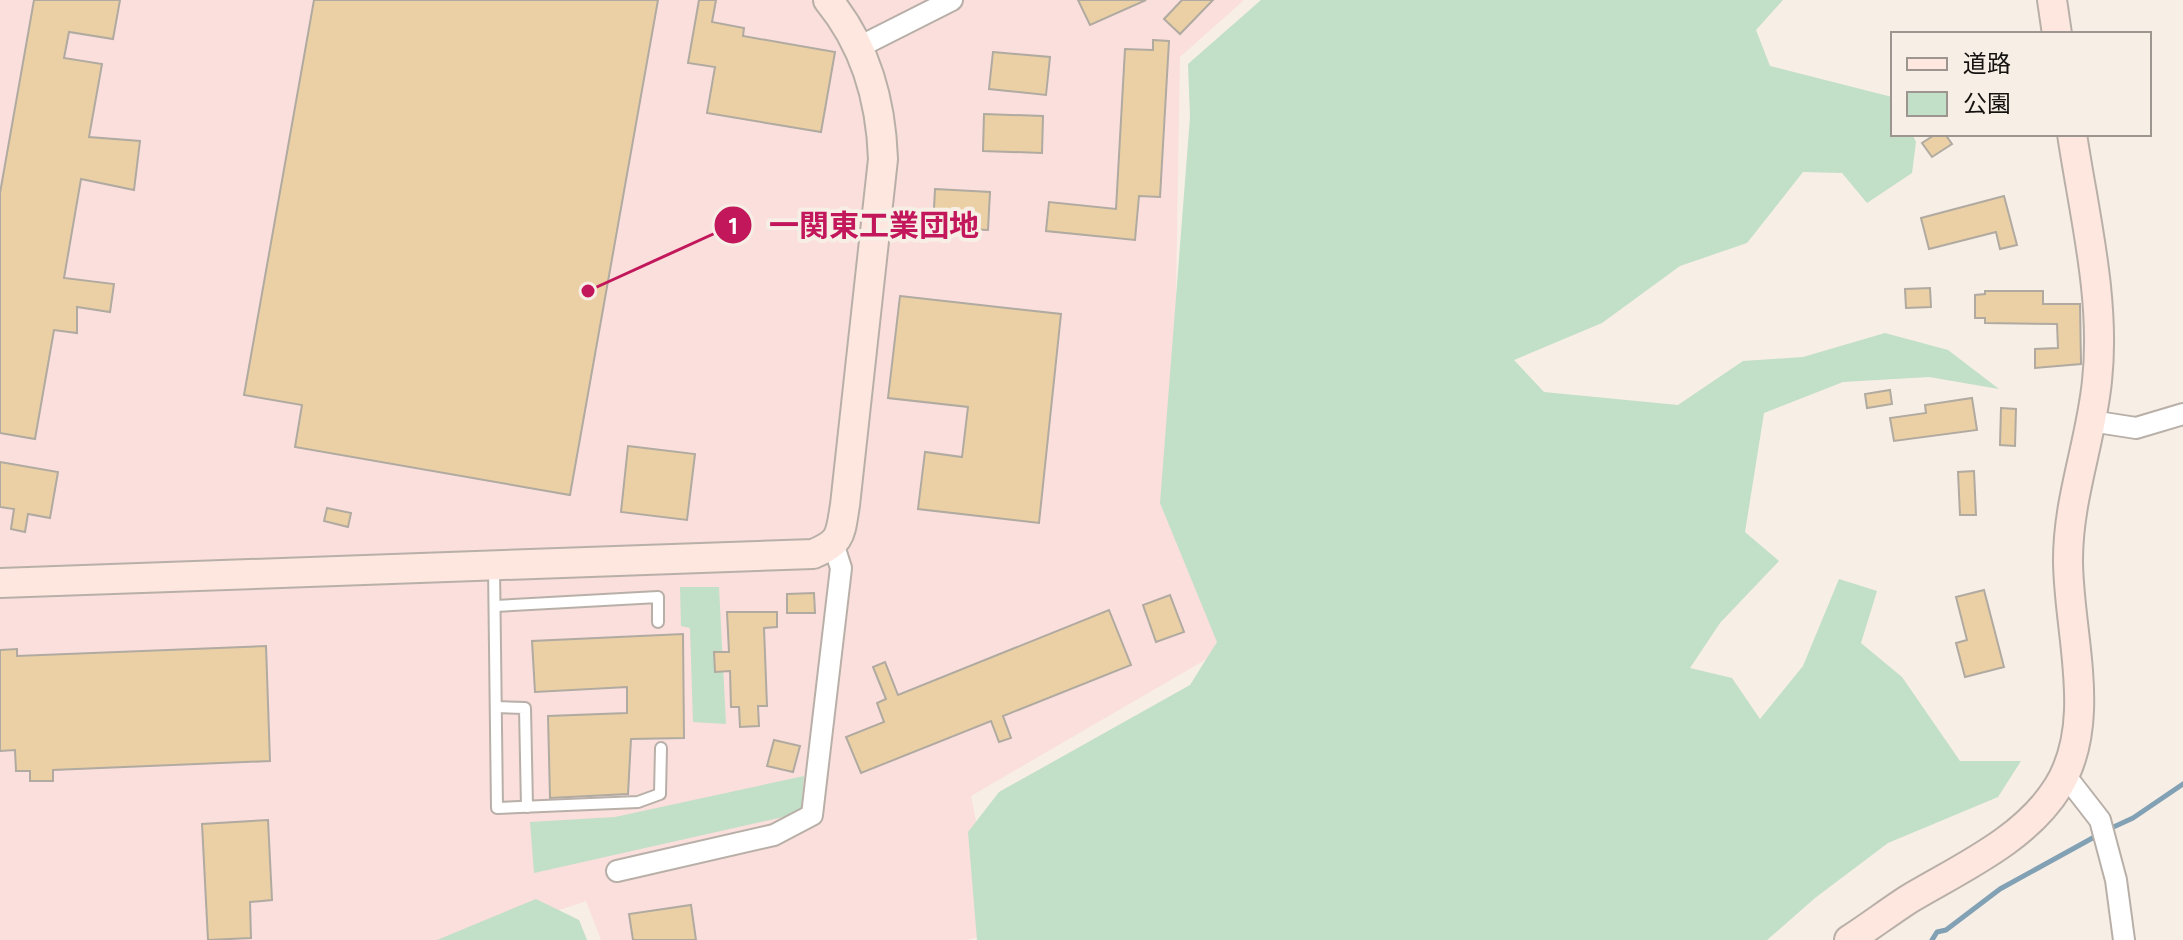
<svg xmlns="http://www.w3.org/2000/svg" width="2183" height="940" font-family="Figtree,'Noto Sans JP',sans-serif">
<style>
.industrial{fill:#fadfdd}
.green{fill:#c2dfc7}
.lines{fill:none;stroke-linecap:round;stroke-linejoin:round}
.stream{stroke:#82a1b5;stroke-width:5}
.building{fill:#ebd0a5;stroke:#b0aaa1;stroke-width:2}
.lane-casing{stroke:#b8b0a8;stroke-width:14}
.street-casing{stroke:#b8b0a8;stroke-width:24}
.secondary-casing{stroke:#b8b0a8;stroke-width:32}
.lane{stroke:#fff;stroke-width:10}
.street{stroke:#fff;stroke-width:20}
.secondary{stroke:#fee7df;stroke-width:28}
.leader{fill:none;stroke:#c2185b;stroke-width:3}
.callout-dot{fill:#c2185b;stroke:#f7eee6;stroke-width:3}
.mark-label{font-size:24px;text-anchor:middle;font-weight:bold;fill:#fff}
.callout-label{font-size:30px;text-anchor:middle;font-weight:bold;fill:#c2185b;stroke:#f7eee6;stroke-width:8;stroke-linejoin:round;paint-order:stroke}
</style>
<rect width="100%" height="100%" fill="#f7eee6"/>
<!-- industrial -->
<polygon class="industrial" points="0,0 1244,0 1180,57 1172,525 1229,646 971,796 998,931 968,940 601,940 586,901 471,940 0,940"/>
<!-- green -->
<g class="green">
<polygon points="1261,0 1783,0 1756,30 1770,66 1892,97 1893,134 1912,134 1916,142 1912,173 1867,203 1842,173 1803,172 1747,243 1680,266 1602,323 1514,360 1544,392 1678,405 1743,361 1803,357 1885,333 1948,350 1999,389 1929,377 1843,382 1764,413 1745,532 1779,561 1720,623 1690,668 1732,678 1760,719 1803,666 1839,579 1877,591 1861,643 1902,677 1960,761 2021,761 1998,797 1888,843 1815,898 1767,940 977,940 968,832 999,792 1190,685 1217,642 1160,503 1190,117 1188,64"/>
<polygon points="680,587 719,587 726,724 693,722 690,628 681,626"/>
<polygon points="804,776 801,813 534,873 530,822 615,817"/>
<polygon points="536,899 579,920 587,940 437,940"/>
</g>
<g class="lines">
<!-- stream -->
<g class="stream">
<polyline points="2107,830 2133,818 2183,784"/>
<polyline points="1932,940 1937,932 1946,930 2000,889 2098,835"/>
</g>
</g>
<!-- building -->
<g class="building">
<polygon points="34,0 120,0 113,39 69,32 64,58 102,64 89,137 140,141 134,190 81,179 64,278 114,284 110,312 77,307 77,333 54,330 35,439 0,433 0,193"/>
<polygon points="314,0 658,0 570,495 295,447 302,405 244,395"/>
<polygon points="699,0 716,0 712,22 744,28 743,36 835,52 821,132 707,113 715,67 688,63"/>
<polygon points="1078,0 1146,0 1090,25"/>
<polygon points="1182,0 1213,0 1180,34 1164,19"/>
<polygon points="1153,40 1169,41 1160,197 1139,196 1135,240 1046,231 1049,202 1116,209 1125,49 1153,50"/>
<polygon points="993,52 1050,57 1046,95 989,89"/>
<polygon points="984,114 1043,116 1042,153 983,151"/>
<polygon points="1936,134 1945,134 1952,144 1932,157 1922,143"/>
<polygon points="935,189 990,192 988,230 933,228"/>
<polygon points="2004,196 2017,245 2000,249 1996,232 1929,249 1921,218"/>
<polygon points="1930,288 1931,307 1906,308 1905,289"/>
<polygon points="1985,291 2043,291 2043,304 2080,304 2081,364 2035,368 2035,349 2058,348 2057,324 1985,323 1985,318 1975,318 1975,295 1985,294"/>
<polygon points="900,296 1061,314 1039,523 918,509 925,452 962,457 968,407 888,398"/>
<polygon points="1890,390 1892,404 1867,408 1865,394"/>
<polygon points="1972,398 1977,430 1894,441 1890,418 1926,413 1925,405"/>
<polygon points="2001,408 2016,409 2015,446 2000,445"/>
<polygon points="628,446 695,454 687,520 621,512"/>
<polygon points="0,462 58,472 50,518 28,514 25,532 11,529 14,509 0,507"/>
<polygon points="1974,471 1976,515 1960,515 1958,472"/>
<polygon points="327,508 351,513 348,527 324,521"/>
<polygon points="1984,590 2004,667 1965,677 1956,643 1967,640 1956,597"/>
<polygon points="814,593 815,613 787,613 787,594"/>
<polygon points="1170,595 1184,632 1156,642 1143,605"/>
<polygon points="1109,610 1131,665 1003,716 1011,738 999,742 991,721 861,773 846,737 884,722 877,703 886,699 873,667 885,662 898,695"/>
<polygon points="727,612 777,612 777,627 764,628 767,706 758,706 759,726 740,727 739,707 731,707 730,671 715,672 714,652 729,652"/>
<polygon points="683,634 684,738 631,739 628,794 550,798 548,716 627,713 627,687 535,692 532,641"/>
<polygon points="266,646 270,761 53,770 53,781 30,781 30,771 16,771 15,750 0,751 0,650 17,649 17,656"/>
<polygon points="774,740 800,746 793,772 767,766"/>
<polygon points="268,820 272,900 250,902 251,938 208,940 202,824"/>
<polygon points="691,905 696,940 633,940 629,914"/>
</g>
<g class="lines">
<defs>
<g id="lane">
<polyline points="494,567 497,808 638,802 660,794 661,748"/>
<polyline points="495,606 658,597 658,622"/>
<polyline points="496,707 525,708 527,807"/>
</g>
<g id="street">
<polyline points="859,47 952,0"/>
<polyline points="2091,421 2136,428 2183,414"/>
<polyline points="2065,775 2100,820 2116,880 2124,940"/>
<polyline points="617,871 774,835 812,815 841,568 834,546"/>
</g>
<g id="secondary">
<polyline points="2052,0 2057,34"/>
<path d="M0 583 813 554C842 542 840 535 845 505L883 159C881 101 866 46 828 0"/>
<path d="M1849 940C1869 927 1889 912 1909 899 1961 868 2025 840 2058 787 2099 721 2068 632 2068 560 2068 498 2091 442 2097 381 2106 300 2084 214 2072 134"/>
</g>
</defs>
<!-- lane casing -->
<use href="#lane" class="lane-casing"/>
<!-- street casing -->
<use href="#street" class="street-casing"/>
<!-- secondary casing -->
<use href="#secondary" class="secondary-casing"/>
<!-- lane -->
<use href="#lane" class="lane"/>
<!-- street -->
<use href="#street" class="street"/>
<!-- secondary -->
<use href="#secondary" class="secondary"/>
</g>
<!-- callouts -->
<path class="leader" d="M588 291L733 225"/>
<g class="callout-dot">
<circle cx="588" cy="291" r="8"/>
<circle cx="733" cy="225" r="20"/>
</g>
<g class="mark-label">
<text x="733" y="234">1</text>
</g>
<g class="callout-label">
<text x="874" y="236">一関東工業団地</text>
</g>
<!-- legend -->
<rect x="1891" y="32" width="260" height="104" fill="#f7eee6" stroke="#9d9690" stroke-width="2"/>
<rect x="1907" y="58" width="40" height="12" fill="#fee7df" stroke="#9d9690" stroke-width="2"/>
<text x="1963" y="72" font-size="24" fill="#151210">道路</text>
<rect x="1907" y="92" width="40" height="24" fill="#c2dfc7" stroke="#9d9690" stroke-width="2"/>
<text x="1963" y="112" font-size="24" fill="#151210">公園</text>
</svg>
